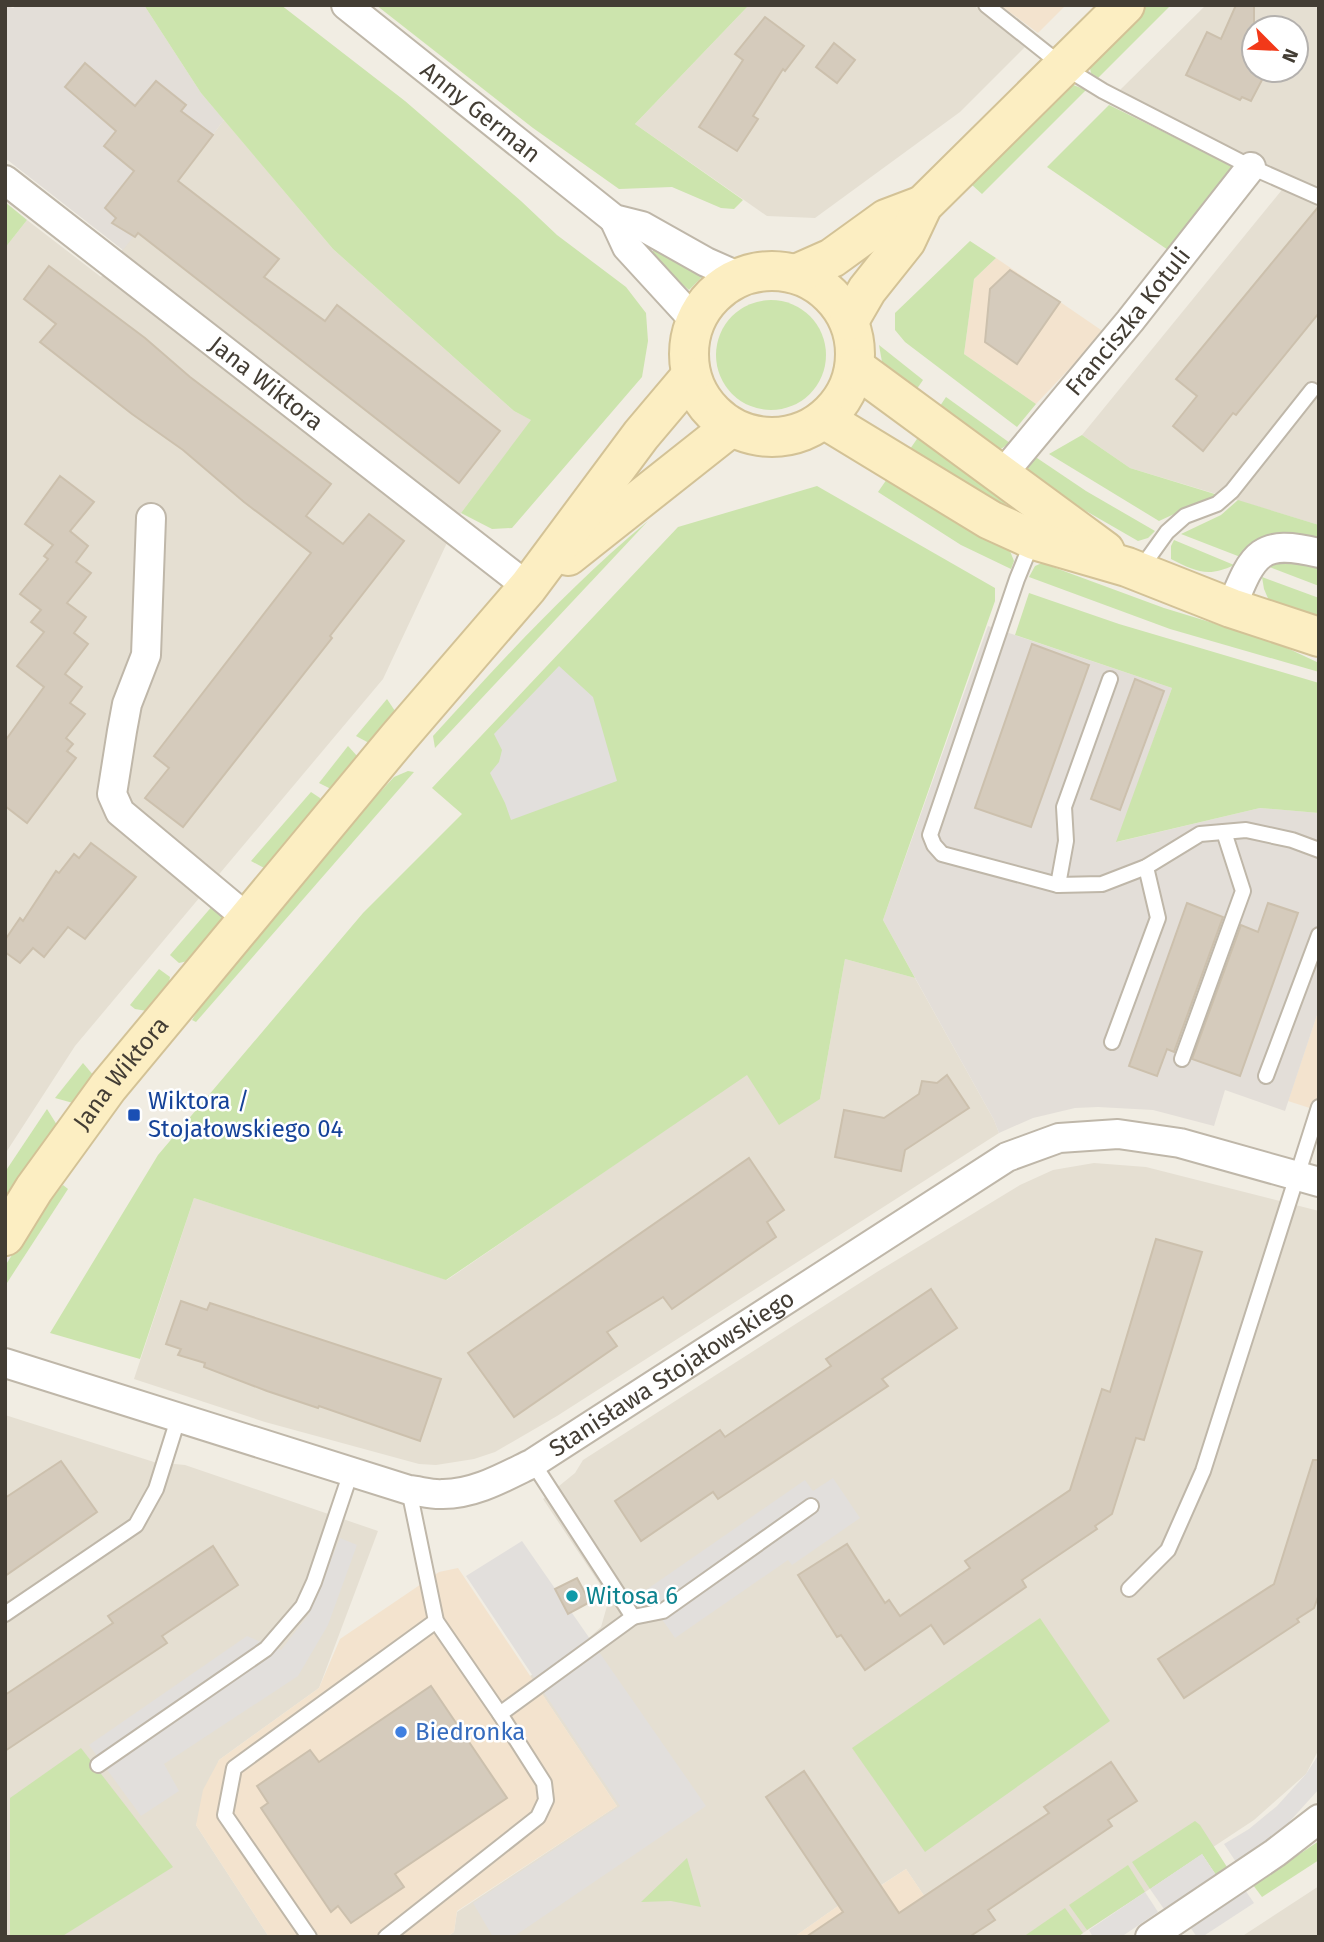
<svg xmlns="http://www.w3.org/2000/svg" width="1324" height="1942" font-family="'Fira Sans',sans-serif">
<style>
.residential{fill:#e5dfd2;fill-rule:evenodd}
.commercial{fill:#f3e3ce}
.industrial{fill:#e3ded8}
.green{fill:#cce4ad}
.parking{fill:#e2dfdc}
.building{fill:#d5cbbc;stroke:#ccc0ad;stroke-width:2}
.lines{fill:none;stroke-linecap:round;stroke-linejoin:round}
.lane-casing{stroke:#bfb7a9;stroke-width:18}
.street-casing{stroke:#bfb7a9;stroke-width:32}
.secondary-casing{stroke:#d3c296;stroke-width:42}
.lane{stroke:#fff;stroke-width:14}
.street{stroke:#fff;stroke-width:28}
.secondary{stroke:#fceec2;stroke-width:38}
.transit-dot{fill:#1a4fb4;stroke:#fff;stroke-width:2.5}
.culture-dot{fill:#0f9aa8;stroke:#fff;stroke-width:2.5}
.shop-dot{fill:#3f7fe0;stroke:#fff;stroke-width:2.5}
.labels{text-anchor:middle;stroke-width:5;stroke-linejoin:round;paint-order:stroke}
.street-label{font-size:24px;fill:#433d34;stroke:#fff}
.transit-label{font-size:24px;fill:#164399;stroke:#fff;text-anchor:start}
.culture-label{font-size:24px;fill:#0d838f;stroke:#fff;text-anchor:start}
.shop-label{font-size:24px;fill:#366cbe;stroke:#fff;text-anchor:start}
</style>
<rect width="100%" height="100%" fill="#f1ede3"/>
<!-- residential -->
<g class="residential">
<polygon points="749,5 973,5 1027,45 960,112 815,218 767,216 635,124"/>
<path d="M1206 5H1319V525L1130 468 1082 435 1281 191 1288 174 1244 156 1120 90ZM1254 28H1296V70H1254Z"/>
<polygon points="224,120 333,249 514,411 532,420 461,513 383,679 75,1046 5,1154 5,248 27,220 101,277"/>
<polygon points="845,959 915,978 994,1120 999,1133 557,1416 495,1452 474,1459 436,1465 419,1464 265,1422 134,1379 194,1198 447,1280 747,1074 820,1099"/>
<polygon points="1094,1163 1146,1167 1319,1211 1319,1749 1306,1774 1254,1820 1077,1937 952,1937 906,1869 841,1911 838,1906 794,1937 447,1937 454,1932 457,1912 617,1806 530,1676 590,1637 601,1627 607,1606 603,1589 543,1499 575,1473 583,1460 877,1272 1020,1185 1053,1170"/>
<polygon points="5,1415 154,1462 185,1465 378,1531 319,1688 219,1760 196,1825 269,1937 5,1937"/>
<polygon points="1319,1886 1319,1937 1241,1937"/>
</g>
<!-- commercial -->
<g class="commercial">
<polygon points="1000,5 1066,5 1038,33"/>
<polygon points="996,258 1104,332 1036,404 964,354 974,279"/>
<polygon points="1319,1009 1319,1111 1288,1101"/>
<polygon points="458,1568 617,1806 457,1911 454,1932 446,1937 269,1937 196,1825 203,1790 219,1760 319,1688 340,1639 439,1572"/>
<polygon points="906,1869 952,1937 794,1937 838,1906 842,1911"/>
</g>
<!-- industrial -->
<g class="industrial">
<polygon points="5,5 13,8 18,5 144,5 201,93 224,120 123,250 5,158"/>
<polygon points="988,626 1172,688 1117,842 1260,808 1319,813 1319,1009 1285,1111 1225,1090 1214,1126 1153,1110 1098,1107 1075,1108 1033,1118 999,1133 994,1120 883,920"/>
</g>
<!-- green -->
<g class="green">
<polygon points="144,5 281,5 405,101 521,201 557,235 626,287 646,313 648,341 642,377 512,528 492,529 461,513 531,420 514,411 333,249 201,93"/>
<polygon points="376,5 749,5 635,124 743,200 734,209 721,208 672,187 619,189 533,128"/>
<polygon points="1148,5 1171,5 1098,78 1091,73 1089,64"/>
<polygon points="1071,84 1086,90 982,194 972,185"/>
<polygon points="1109,105 1233,166 1171,252 1047,167"/>
<polygon points="5,202 27,220 5,248"/>
<polygon points="970,241 996,258 974,279 964,354 1036,404 1017,427 905,342 895,330 895,313"/>
<polygon points="657,246 704,275 689,290 649,256"/>
<circle cx="771" cy="355" r="55"/>
<polygon points="879,345 923,380 914,393 882,362"/>
<polygon points="946,397 1010,443 996,452 938,409"/>
<polygon points="1082,435 1130,468 1218,495 1210,502 1183,510 1159,521 1049,454"/>
<polygon points="919,436 1009,500 1000,508 908,452"/>
<polygon points="1031,456 1037,458 1086,491 1155,531 1148,538 1138,541 1034,481 1027,473"/>
<polygon points="887,479 970,530 1010,551 1014,561 1011,569 961,545 878,492"/>
<polygon points="817,486 995,588 995,601 883,920 915,978 845,959 820,1099 779,1125 747,1075 446,1280 194,1198 140,1359 50,1333 158,1155 363,913 462,814 432,788 678,527"/>
<polygon points="1238,500 1319,525 1319,545 1243,558 1181,534 1221,515"/>
<path d="M648 521 435 748 433 736C503 659 568 588 648 521Z"/>
<path d="M1174 540 1234 565C1208 578 1195 571 1171 559V546Z"/>
<polygon points="1274,561 1319,564 1319,586 1267,566"/>
<polygon points="1042,563 1164,608 1272,641 1319,663 1319,672 1170,629 1029,577 1035,566"/>
<polygon points="1262,577 1319,598 1319,621 1270,603 1264,589"/>
<polygon points="1029,593 1119,624 1319,683 1319,813 1260,808 1116,842 1172,688 1015,635"/>
<polygon points="387,699 395,711 369,743 356,736"/>
<polygon points="348,746 358,757 333,790 319,783"/>
<polygon points="408,771 414,772 196,1022 192,1020 212,987 331,845 394,777"/>
<polygon points="311,792 320,798 321,803 266,869 251,861"/>
<polygon points="214,904 224,916 224,920 188,961 179,963 170,955"/>
<polygon points="159,969 170,977 169,983 147,1011 135,1009 130,1005"/>
<polygon points="83,1063 94,1076 73,1103 55,1098"/>
<polygon points="47,1109 57,1125 5,1203 5,1172"/>
<polygon points="63,1185 68,1189 5,1286 5,1266 40,1211"/>
<polygon points="1040,1618 1110,1721 925,1852 852,1748"/>
<polygon points="81,1748 173,1867 61,1937 10,1937 10,1798"/>
<polygon points="1195,1821 1200,1825 1227,1867 1216,1875 1202,1854 1150,1889 1132,1862"/>
<polygon points="1319,1841 1319,1860 1262,1897 1253,1885"/>
<polygon points="687,1858 701,1907 671,1901 641,1902"/>
<polygon points="1128,1865 1145,1892 1087,1930 1069,1905"/>
<polygon points="1065,1908 1083,1933 1078,1937 1023,1937"/>
</g>
<!-- parking -->
<g class="parking">
<polygon points="559,666 593,697 617,781 511,820 505,803 490,773 499,762 502,750 494,734"/>
<polygon points="833,1478 860,1518 792,1565 788,1560 675,1638 643,1592 805,1480 813,1491"/>
<polygon points="340,1538 357,1545 328,1625 298,1676 164,1764 179,1791 141,1816 89,1745 247,1636 281,1650 309,1614"/>
<polygon points="522,1541 706,1806 513,1937 493,1937 473,1903 620,1806 466,1576"/>
<polygon points="1319,1754 1319,1789 1281,1831 1236,1862 1224,1844 1249,1829 1277,1806 1306,1774"/>
<polygon points="1202,1854 1216,1875 1164,1909 1150,1889"/>
<polygon points="1245,1890 1254,1903 1202,1937 1197,1937 1190,1927"/>
<polygon points="1145,1892 1158,1912 1121,1937 1093,1937 1089,1930"/>
</g>
<!-- building -->
<g class="building">
<polygon points="1236,5 1254,5 1254,74 1263,78 1251,101 1242,97 1240,100 1186,75 1207,32 1221,39"/>
<polygon points="765,17 804,46 785,71 783,69 753,116 758,119 737,151 699,127 743,60 735,54"/>
<polygon points="834,43 855,60 837,83 816,67"/>
<polygon points="85,63 135,106 156,81 186,105 181,111 213,135 178,181 279,259 264,277 325,321 337,305 500,431 459,483 138,233 135,237 112,223 116,218 105,208 134,171 104,146 116,131 65,87"/>
<polygon points="1319,206 1319,313 1236,415 1233,413 1203,451 1173,426 1197,396 1176,379"/>
<polygon points="49,266 145,338 190,377 331,484 306,516 343,544 369,514 404,541 330,636 332,638 183,827 145,798 169,768 154,756 311,553 244,502 183,450 132,414 40,342 56,324 24,299"/>
<polygon points="1010,270 1060,302 1017,364 985,342 990,289"/>
<polygon points="60,476 94,502 70,531 88,546 76,562 91,573 67,603 86,617 74,633 88,644 65,674 82,687 70,703 85,714 66,738 73,744 67,751 76,758 27,823 5,806 5,741 44,687 17,666 44,632 31,622 41,610 20,594 48,559 44,556 53,545 25,524"/>
<polygon points="1032,644 1089,665 1031,827 975,808"/>
<polygon points="1135,679 1164,691 1120,810 1091,799"/>
<polygon points="91,843 136,877 85,939 68,927 44,957 33,948 20,963 5,952 5,940 20,918 23,921 56,871 59,873 74,854 79,858"/>
<polygon points="1187,903 1223,917 1174,1052 1167,1049 1157,1076 1129,1066"/>
<polygon points="1268,903 1298,913 1240,1076 1192,1059 1241,925 1258,932"/>
<polygon points="947,1075 969,1108 905,1150 901,1171 835,1157 844,1110 884,1118 919,1094 922,1081 937,1083"/>
<polygon points="749,1158 784,1210 767,1222 776,1237 672,1309 663,1297 607,1332 617,1346 514,1417 468,1353"/>
<polygon points="1156,1239 1202,1252 1144,1440 1136,1438 1112,1514 1095,1526 1097,1529 1022,1580 1026,1587 944,1644 931,1625 865,1670 841,1635 837,1637 798,1575 847,1544 885,1603 889,1600 900,1616 970,1568 965,1561 1070,1490 1102,1389 1110,1392"/>
<polygon points="931,1289 957,1328 882,1379 888,1386 718,1499 713,1492 641,1541 615,1501 720,1430 725,1437 831,1366 826,1359"/>
<polygon points="181,1301 207,1310 210,1303 441,1379 420,1441 319,1406 318,1408 267,1391 204,1367 205,1363 178,1355 181,1349 166,1344"/>
<polygon points="1313,1460 1319,1460 1319,1594 1314,1608 1297,1619 1299,1622 1184,1698 1158,1659 1274,1584"/>
<polygon points="61,1461 97,1512 5,1576 5,1498"/>
<polygon points="213,1546 238,1585 162,1636 167,1643 5,1751 5,1695 113,1623 108,1616"/>
<polygon points="577,1578 590,1602 568,1614 555,1589"/>
<polygon points="431,1686 507,1798 395,1874 404,1887 351,1923 338,1906 331,1912 291,1853 261,1808 268,1803 257,1786 310,1750 319,1762"/>
<polygon points="1111,1762 1137,1801 1108,1820 1112,1826 988,1910 995,1920 969,1937 806,1937 843,1912 766,1797 804,1771 899,1913 1049,1813 1044,1807"/>
</g>
<g class="lines">
<defs>
<g id="lane">
<polyline points="986,5 1064,67 1103,91 1251,167 1319,197"/>
<polyline points="1032,542 1017,579 930,835 934,845 942,854 1058,885 1102,884 1146,867 1200,834 1246,830 1292,840 1319,850"/>
<polyline points="1139,571 1167,532 1185,516 1217,504 1232,491 1312,390"/>
<polyline points="1058,885 1066,841 1064,807 1110,679"/>
<polyline points="1112,1042 1158,918 1146,867"/>
<polyline points="1182,1059 1243,891 1224,832"/>
<polyline points="1266,1076 1319,935"/>
<polyline points="533,1463 633,1617 663,1611 811,1506"/>
<polyline points="1129,1589 1168,1550 1203,1471 1319,1107"/>
<polyline points="5,1614 136,1525 156,1489 178,1419"/>
<polyline points="500,1714 633,1617"/>
<polyline points="98,1765 266,1649 303,1606 314,1582 351,1472"/>
<polyline points="309,1937 225,1815 234,1768 436,1621"/>
<polyline points="386,1937 538,1817 546,1800 544,1783 500,1714 436,1621 409,1490"/>
</g>
<g id="street">
<path id="s1" d="M346 5 614 219 642 226 706 262 740 277"/>
<path id="s2" d="M5 180 528 587"/>
<polyline points="614,219 627,247 694,320"/>
<path id="s3" d="M1001 476 1130 321 1251 167"/>
<polyline points="151,518 146,655 127,704 122,731 112,794 120,812 247,918"/>
<path d="M1231 608C1253 555 1258 538 1319 553"/>
<path id="s4" d="M5 1363 409 1490C420 1491 432 1495 443 1494 475 1494 504 1477 533 1463L1007 1157 1059 1138 1118 1134 1180 1143 1319 1182"/>
<polyline points="1150,1937 1275,1853 1319,1819"/>
</g>
<g id="secondary">
<circle cx="772" cy="354" r="83"/>
<polyline points="796,274 832,258 886,219 923,205"/>
<polyline points="849,321 867,290 906,241 923,205 1125,5"/>
<polyline points="856,368 1105,551"/>
<polyline points="824,419 990,520 1034,540 1127,567 1231,608 1319,637"/>
<polyline points="568,556 731,427"/>
<path id="s5" d="M5 1236 34 1189 108 1087 398 738 528 587 641 435 690 377"/>
</g>
</defs>
<!-- lane casing -->
<use href="#lane" class="lane-casing"/>
<!-- street casing -->
<use href="#street" class="street-casing"/>
<!-- secondary casing -->
<use href="#secondary" class="secondary-casing"/>
<!-- lane -->
<use href="#lane" class="lane"/>
<!-- street -->
<use href="#street" class="street"/>
<!-- secondary -->
<use href="#secondary" class="secondary"/>
</g>
<!-- markers -->
<rect class="transit-dot" x="127" y="1108" width="14" height="14" rx="3.5"/>
<circle class="culture-dot" cx="572" cy="1596" r="7"/>
<circle class="shop-dot" cx="401" cy="1732" r="7"/>
<g class="labels">
<!-- street labels -->
<g class="street-label">
<text dy="8" stroke="none"><textPath href="#s1" startOffset="172">Anny German</textPath></text>
<text dy="8" stroke="none"><textPath href="#s3" startOffset="200">Franciszka Kotuli</textPath></text>
<text dy="8" stroke="none"><textPath href="#s2" startOffset="331">Jana Wiktora</textPath></text>
<text dy="8" stroke="none"><textPath href="#s5" startOffset="200">Jana Wiktora</textPath></text>
<text dy="8" stroke="none"><textPath href="#s4" startOffset="719">Stanisława Stojałowskiego</textPath></text>
</g>
<!-- transit labels -->
<g class="transit-label">
<text x="148" y="1109">Wiktora /<tspan x="148" dy="28">Stojałowskiego 04</tspan></text>
</g>
<!-- culture labels -->
<g class="culture-label">
<text x="586" y="1604">Witosa 6</text>
</g>
<!-- shop labels -->
<g class="shop-label">
<text x="415" y="1740">Biedronka</text>
</g>
</g>
<!-- border -->
<rect width="1324" height="1942" fill="none" stroke="#433d34" stroke-width="14"/>
<!-- north arrow -->
<g transform="translate(1275 49) rotate(114)"><circle r="33" fill="#ffffff" stroke="#b4b1ae" stroke-width="2"/>
<path d="M0-5L12 26L0 18L-12 26Z" fill="#f23919"/>
<text y="-10" font-size="19" font-weight="bold" text-anchor="middle" fill="#433d34">N</text>
</g>
</svg>
